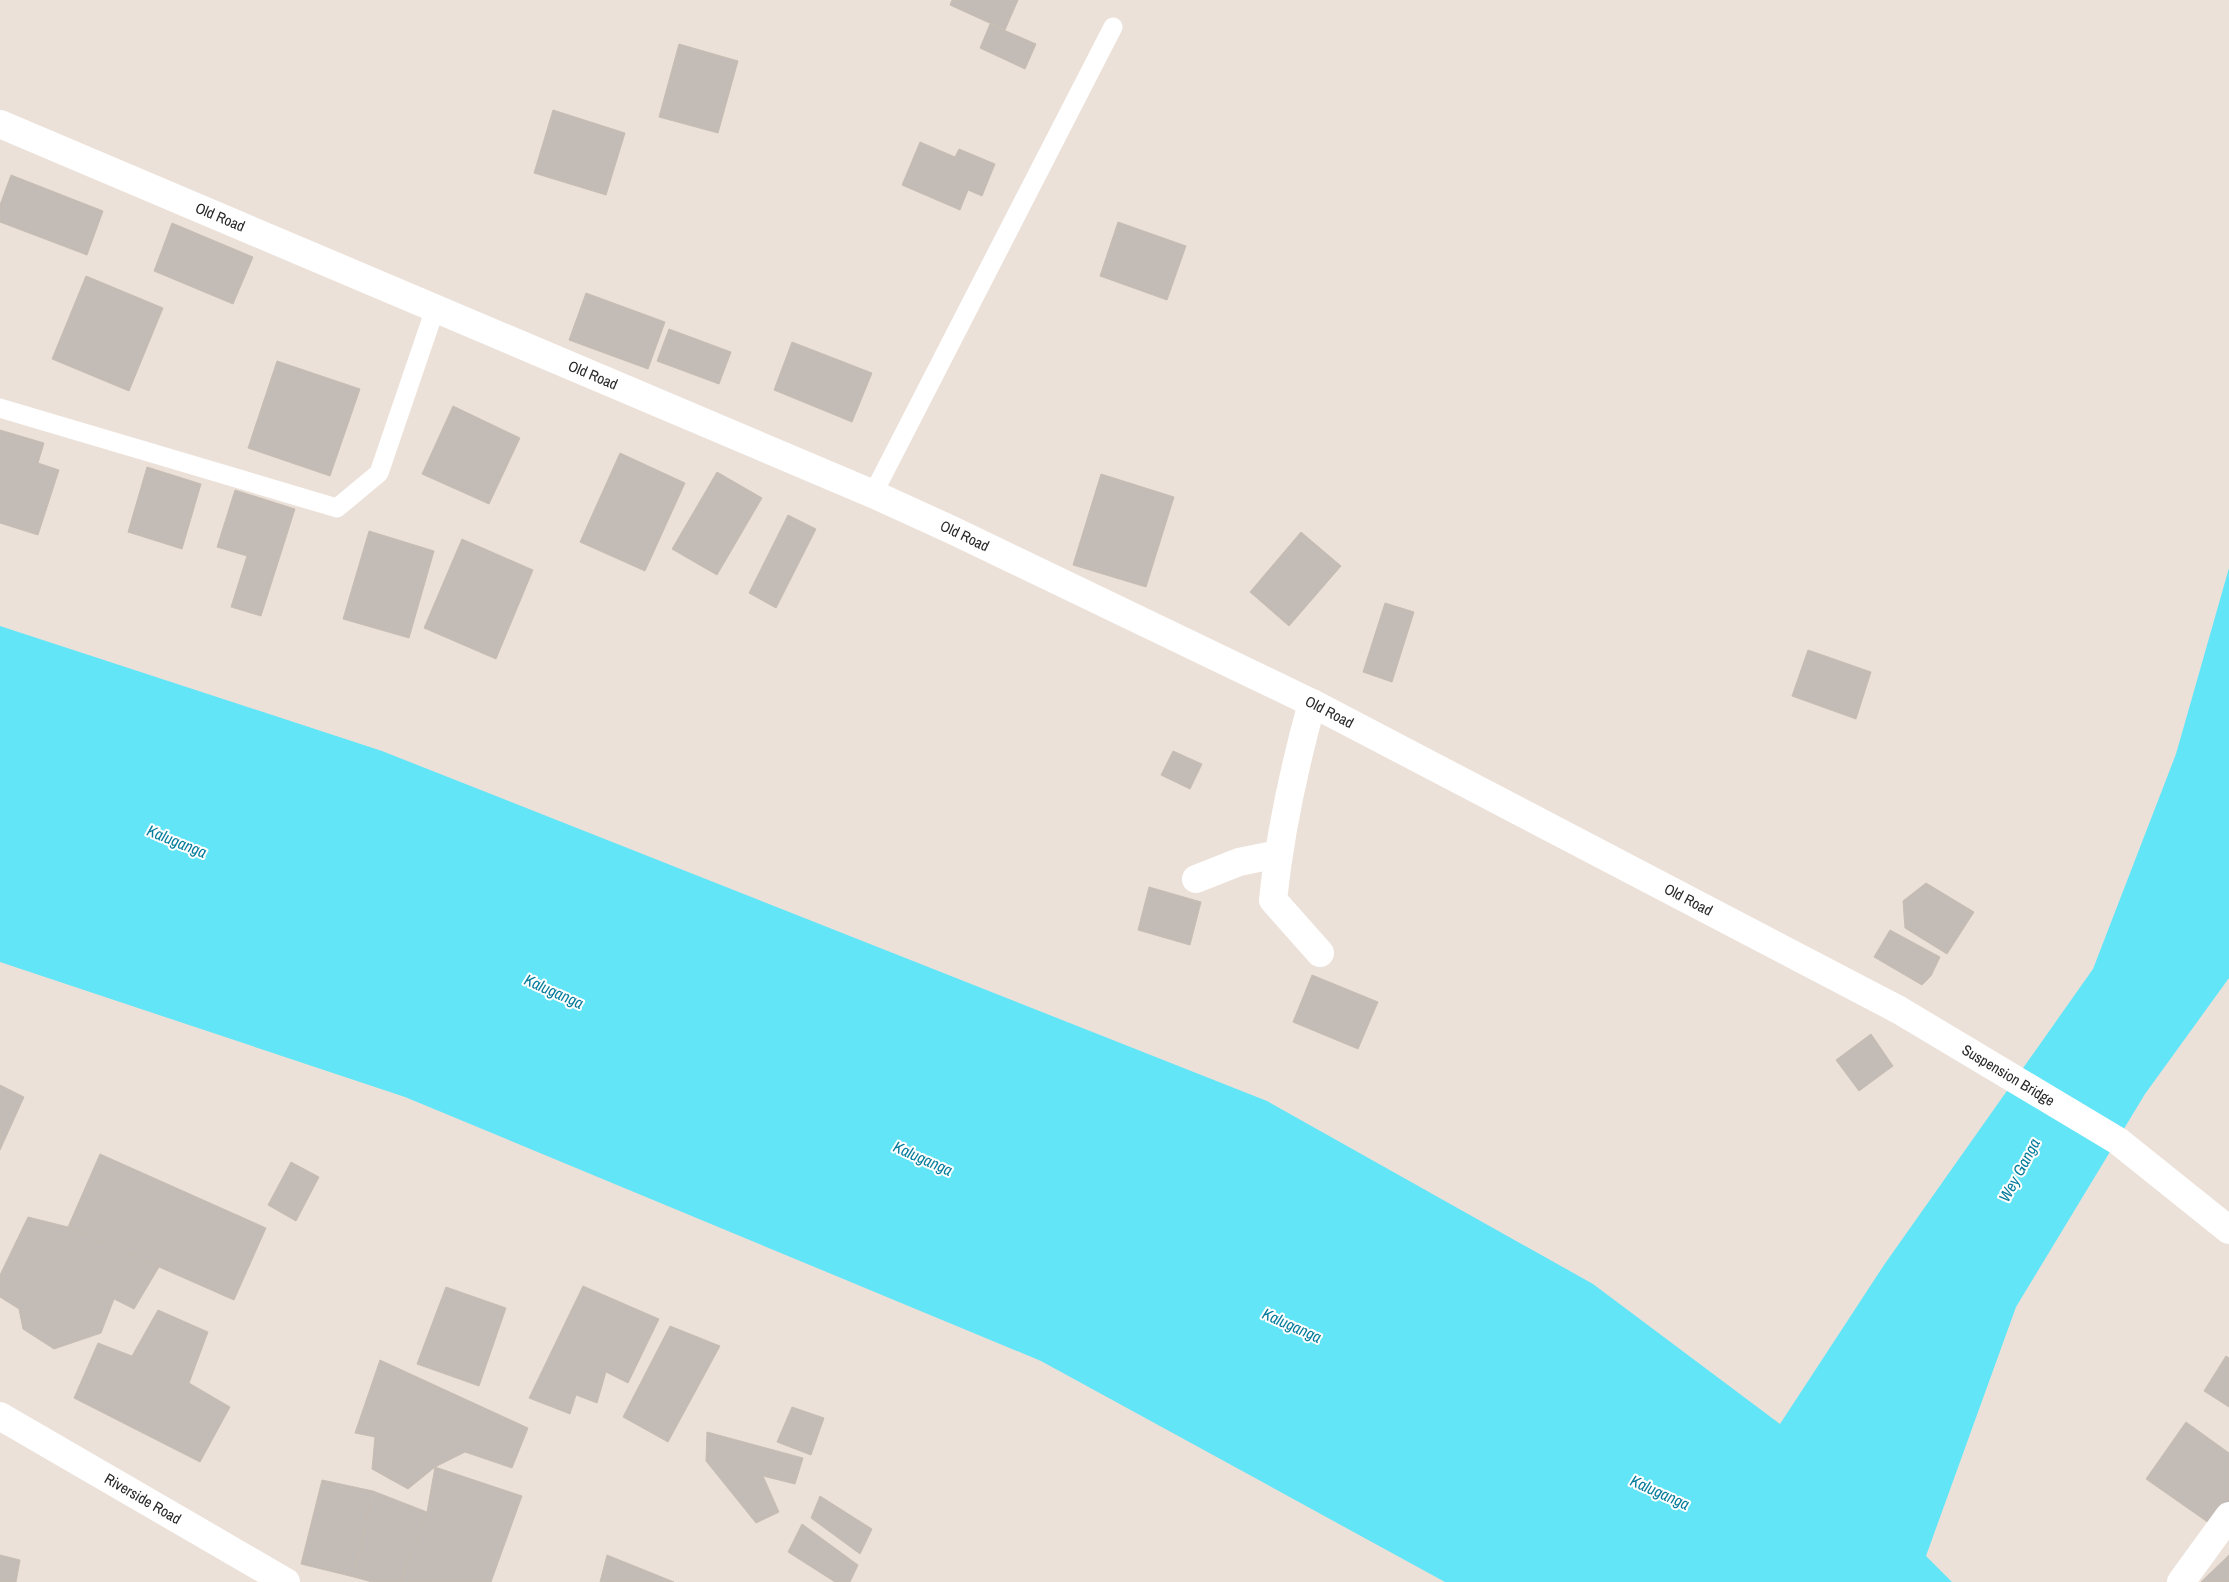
<svg xmlns="http://www.w3.org/2000/svg" width="2229" height="1582" font-family="'Archivo Narrow',sans-serif">
<style>
.water{fill:#62e5f7}
.building{fill:#c3bbb6;stroke:#c7bdb2}
.lines{fill:none;stroke-linecap:round;stroke-linejoin:round}
.lane{stroke:#fff;stroke-width:19}
.street{stroke:#fff;stroke-width:28}
.labels{text-anchor:middle;stroke-width:4;stroke-linejoin:round;paint-order:stroke}
.street-label{font-size:15px;fill:#282828;stroke:#fff}
.water-label{font-size:16px;font-style:italic;fill:#047c9b;stroke:#fff}
</style>
<rect width="100%" height="100%" fill="#ece1d9"/>
<!-- water -->
<polygon class="water" points="2229,568 2229,978 2145,1094 2016,1307 1926,1556 1952,1582 1445,1582 1041,1361 405,1097 0,962 0,626 382,751 1267,1101 1593,1284 1780,1424 1884,1265 2093,969 2176,754"/>
<!-- building -->
<g class="building">
<polygon points="952,0 1018,0 1005,30 950,5"/>
<polygon points="990,24 1036,44 1025,69 980,48"/>
<polygon points="679,44 738,61 718,133 659,117"/>
<polygon points="553,110 625,133 606,195 534,173"/>
<polygon points="920,142 955,157 959,149 995,164 982,196 968,190 960,210 902,185"/>
<polygon points="11,175 103,211 87,255 0,222 0,205"/>
<polygon points="1118,222 1186,246 1167,300 1100,276"/>
<polygon points="172,223 253,257 233,304 154,271"/>
<polygon points="86,276 163,308 129,391 52,359"/>
<polygon points="586,293 665,322 648,369 569,340"/>
<polygon points="669,329 731,352 719,384 657,361"/>
<polygon points="792,342 872,373 852,422 774,390"/>
<polygon points="277,361 360,389 330,476 248,448"/>
<polygon points="453,406 520,438 489,504 422,474"/>
<polygon points="0,430 44,443 38,463 59,470 38,535 0,523"/>
<polygon points="620,453 685,483 645,571 580,542"/>
<polygon points="147,467 201,484 182,549 128,532"/>
<polygon points="717,472 762,498 717,575 672,549"/>
<polygon points="1101,474 1174,497 1146,587 1073,565"/>
<polygon points="235,490 295,509 261,616 231,607 247,556 217,547"/>
<polygon points="788,515 816,529 776,608 749,593"/>
<polygon points="369,531 434,551 409,638 343,619"/>
<polygon points="1301,532 1341,566 1289,626 1250,592"/>
<polygon points="462,539 533,570 496,659 424,628"/>
<polygon points="1385,603 1414,612 1392,682 1363,672"/>
<polygon points="1808,650 1871,672 1856,719 1792,696"/>
<polygon points="1173,751 1202,764 1190,789 1161,775"/>
<polygon points="1926,883 1974,912 1947,954 1905,928 1903,901"/>
<polygon points="1149,887 1201,902 1190,945 1138,930"/>
<polygon points="1890,930 1940,957 1931,976 1922,985 1874,957"/>
<polygon points="1312,975 1378,1002 1358,1049 1293,1022"/>
<polygon points="1871,1034 1893,1066 1859,1091 1836,1060"/>
<polygon points="0,1085 24,1097 0,1150"/>
<polygon points="100,1154 266,1228 234,1300 68,1227"/>
<polygon points="291,1162 319,1177 296,1221 268,1205"/>
<polygon points="28,1217 68,1227 159,1267 134,1309 114,1299 101,1333 54,1349 23,1329 19,1309 0,1297 0,1275"/>
<polygon points="583,1286 659,1319 628,1383 606,1372 597,1403 576,1395 570,1414 529,1398"/>
<polygon points="446,1287 506,1308 479,1386 417,1364"/>
<polygon points="158,1310 208,1332 189,1383 230,1407 200,1462 74,1398 98,1343 132,1356"/>
<polygon points="670,1326 720,1346 668,1442 623,1417"/>
<polygon points="2226,1356 2229,1358 2229,1407 2204,1391"/>
<polygon points="380,1360 528,1428 512,1468 465,1452 435,1467 408,1489 372,1469 375,1437 355,1433"/>
<polygon points="792,1407 824,1418 811,1455 777,1442"/>
<polygon points="2186,1422 2229,1453 2229,1516 2219,1530 2146,1479"/>
<polygon points="707,1432 803,1458 795,1484 763,1476 779,1512 756,1523 706,1461"/>
<polygon points="435,1467 522,1496 491,1582 400,1582 427,1512"/>
<polygon points="322,1480 373,1491 354,1577 301,1564"/>
<polygon points="373,1491 427,1512 400,1582 372,1582 354,1577"/>
<polygon points="820,1496 872,1529 860,1554 811,1518"/>
<polygon points="802,1524 858,1565 850,1582 835,1582 788,1552"/>
<polygon points="0,1555 20,1560 16,1582 0,1582"/>
<polygon points="607,1555 674,1582 600,1582"/>
<polygon points="2229,1555 2229,1582 2201,1582"/>
</g>
<g class="lines">
<!-- lane -->
<g class="lane">
<polyline points="0,408 337,508 379,473 435,309"/>
<polyline points="873,494 1113,27"/>
</g>
<!-- street -->
<g class="street">
<path id="s1" d="M0 124 873 494 952 530 1312 703 1899 1010 2118 1141 2229 1230"/>
<path d="M1312 703C1294 768 1280 833 1273 900L1320 953"/>
<polyline points="1196,879 1239,862 1278,854"/>
<path id="s2" d="M0 1416 286 1582"/>
<polyline points="2181,1582 2229,1516"/>
</g>
</g>
<g class="labels">
<!-- street labels -->
<g class="street-label">
<text dy="5" stroke="none"><textPath href="#s1" startOffset="239">Old Road</textPath></text>
<text dy="5" stroke="none"><textPath href="#s1" startOffset="644">Old Road</textPath></text>
<text dy="5" stroke="none"><textPath href="#s1" startOffset="1049">Old Road</textPath></text>
<text dy="5" stroke="none"><textPath href="#s1" startOffset="1454">Old Road</textPath></text>
<text dy="5" stroke="none"><textPath href="#s1" startOffset="1859">Old Road</textPath></text>
<text dy="5" stroke="none"><textPath href="#s1" startOffset="2224">Suspension Bridge</textPath></text>
<text dy="5" stroke="none"><textPath href="#s2" startOffset="165">Riverside Road</textPath></text>
</g>
<!-- water labels -->
<g class="water-label">
<text transform="translate(177 841) rotate(22)" y="6">Kaluganga</text>
<text transform="translate(554 991) rotate(24)" y="6">Kaluganga</text>
<text transform="translate(923 1158) rotate(24)" y="6">Kaluganga</text>
<text transform="translate(2019 1170) rotate(-62)" y="6">Wey Ganga</text>
<text transform="translate(1292 1325) rotate(24)" y="6">Kaluganga</text>
<text transform="translate(1660 1492) rotate(24)" y="6">Kaluganga</text>
</g>
</g>
</svg>
